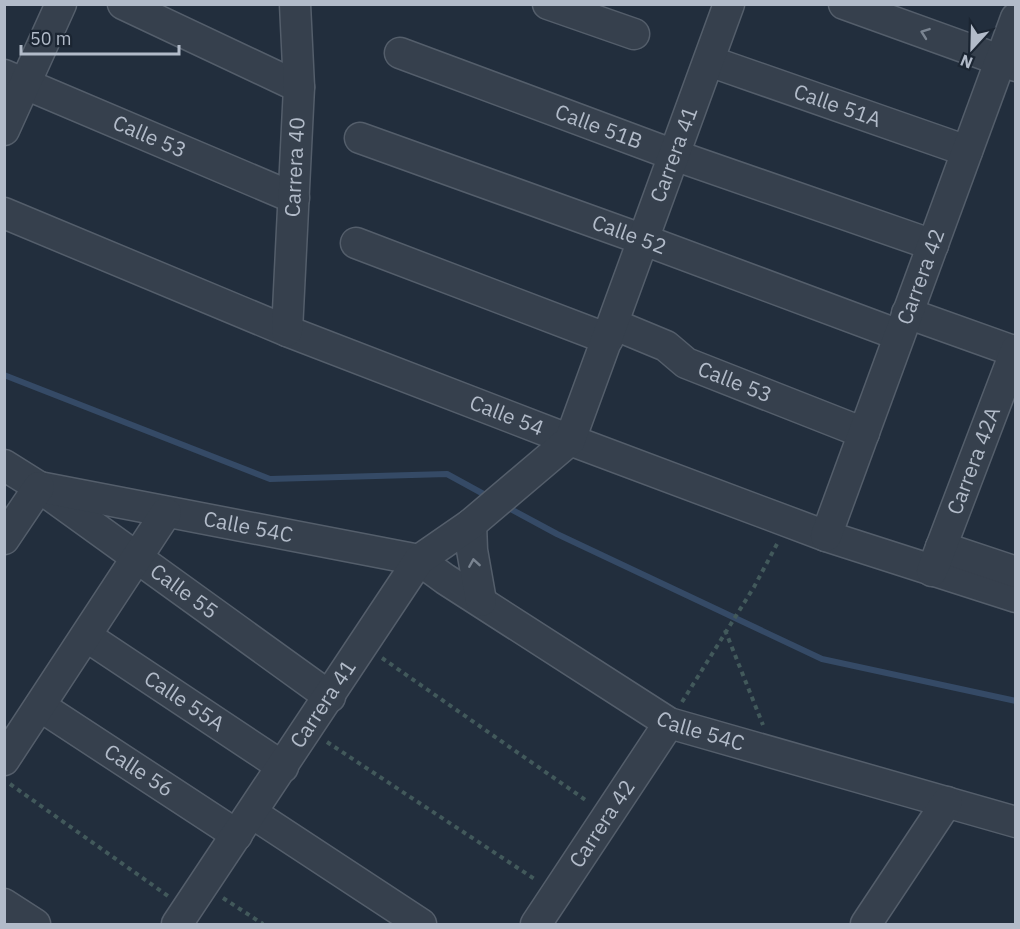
<svg xmlns="http://www.w3.org/2000/svg" width="1020" height="929" font-family="'IBM Plex Sans',sans-serif">
<style>
.lines{fill:none;stroke-linecap:round;stroke-linejoin:round}
.stream{stroke:#354a66;stroke-width:6}
.minor-casing{stroke:#545e6b;stroke-width:33}
.path{stroke:#42595b;stroke-width:4;stroke-dasharray:4.5 4.5;stroke-linecap:butt}
.minor{stroke:#36404d;stroke-width:30}
.oneway{stroke:#7a8491}
.labels{text-anchor:middle;stroke-width:5;stroke-linejoin:round;paint-order:stroke}
.street-label{font-size:21px;fill:#b2bbc9;stroke:#1b2532}
</style>
<rect width="100%" height="100%" fill="#222e3d"/>
<g class="lines">
<!-- stream -->
<g class="stream">
<polyline points="4,375 270,479 447,474 489,497"/>
<polyline points="505,506 557,534 822,659 1016,701"/>
</g>
<defs>
<g id="minor">
<polyline points="123,4 299,87"/>
<polyline points="548,4 634,34"/>
<polyline points="844,4 1016,66"/>
<path id="s1" d="M400 53 674 155 933 245"/>
<path id="s2" d="M709 61 967 151"/>
<path id="s3" d="M4 75 294 198"/>
<polyline points="4,130 61,4"/>
<path id="s4" d="M360 138 644 240 899 335"/>
<path id="s5" d="M4 213 287 331 570 440 826 536 1016 597"/>
<polyline points="356,243 608,339"/>
<polyline points="907,313 1016,352"/>
<path id="s6" d="M613 324 666 346 686 363 864 433"/>
<path id="s7" d="M287 331 299 87 295 4"/>
<path id="s8" d="M4 465 39 487 330 697"/>
<path id="s9" d="M39 487 419 560 445 579 669 723 1016 822"/>
<polyline points="471,524 472,550 481,601"/>
<path id="s10" d="M826 536 1016 18"/>
<polyline points="4,539 39,487"/>
<polyline points="941,547 1016,572"/>
<path id="s11" d="M932 571 1016 350"/>
<path id="s12" d="M86 636 283 767"/>
<path id="s13" d="M40 706 237 835"/>
<polyline points="4,760 166,513"/>
<polyline points="252,813 421,924"/>
<polyline points="4,904 35,924"/>
<path id="s14" d="M177 924 419 560 471 524 570 440 729 4"/>
<path id="s15" d="M536 924 669 723"/>
<polyline points="866,924 947,802"/>
</g>
</defs>
<!-- minor casing -->
<use href="#minor" class="minor-casing"/>
<!-- path -->
<g class="path">
<polyline points="725,630 763,725"/>
<polyline points="382,658 587,801"/>
<polyline points="682,702 754,587 777,544"/>
<polyline points="327,742 536,880"/>
<polyline points="10,784 168,896"/>
<polyline points="223,898 263,924"/>
</g>
<!-- minor -->
<use href="#minor" class="minor"/>
</g>
<!-- one-way arrows -->
<defs><path id="oneway-chevron" d="M-2-3.5L2.5 0L-2 3.5" fill="none" stroke-width="1.6" stroke-linecap="round" stroke-linejoin="round" transform="scale(1.5)"/></defs>
<g class="oneway">
<use href="#oneway-chevron" transform="translate(925 33) rotate(-160)"/>
<use href="#oneway-chevron" transform="translate(474 563) rotate(-99)"/>
</g>
<g class="labels">
<!-- street labels -->
<g class="street-label">
<text dy="7" stroke="none"><textPath href="#s2" startOffset="136">Calle 51A</textPath></text>
<text dy="7" stroke="none"><textPath href="#s1" startOffset="212">Calle 51B</textPath></text>
<text dy="7" stroke="none"><textPath href="#s3" startOffset="158">Calle 53</textPath></text>
<text dy="7" stroke="none"><textPath href="#s14" startOffset="934">Carrera 41</textPath></text>
<text dy="7" stroke="none"><textPath href="#s7" startOffset="164">Carrera 40</textPath></text>
<text dy="7" stroke="none"><textPath href="#s4" startOffset="286">Calle 52</textPath></text>
<text dy="7" stroke="none"><textPath href="#s10" startOffset="276">Carrera 42</textPath></text>
<text dy="7" stroke="none"><textPath href="#s6" startOffset="136">Calle 53</textPath></text>
<text dy="7" stroke="none"><textPath href="#s5" startOffset="542">Calle 54</textPath></text>
<text dy="7" stroke="none"><textPath href="#s11" startOffset="118">Carrera 42A</textPath></text>
<text dy="7" stroke="none"><textPath href="#s9" startOffset="213">Calle 54C</textPath></text>
<text dy="7" stroke="none"><textPath href="#s8" startOffset="220">Calle 55</textPath></text>
<text dy="7" stroke="none"><textPath href="#s12" startOffset="118">Calle 55A</textPath></text>
<text dy="7" stroke="none"><textPath href="#s14" startOffset="264">Carrera 41</textPath></text>
<text dy="7" stroke="none"><textPath href="#s9" startOffset="718">Calle 54C</textPath></text>
<text dy="7" stroke="none"><textPath href="#s13" startOffset="118">Calle 56</textPath></text>
<text dy="7" stroke="none"><textPath href="#s15" startOffset="120">Carrera 42</textPath></text>
</g>
</g>
<!-- border -->
<rect width="1020" height="929" fill="none" stroke="#b2bbc9" stroke-width="12"/>
<!-- north arrow -->
<g transform="translate(972 48) rotate(202)" stroke="#1b2532" stroke-width="4.5" paint-order="stroke">
<path d="M0-4.5L10 22L0 15L-10 22Z" fill="#b2bbc9"/>
<text y="-9" font-size="16" font-weight="bold" text-anchor="middle" fill="#b2bbc9">N</text>
</g>
<!-- scale -->
<path d="M21 45v9h158v-9" fill="none" stroke="#b2bbc9" stroke-width="3"/>
<text x="30" y="45" font-size="18" fill="#b2bbc9" stroke="#1b2532" stroke-width="4.5" paint-order="stroke">50 m</text>
</svg>
